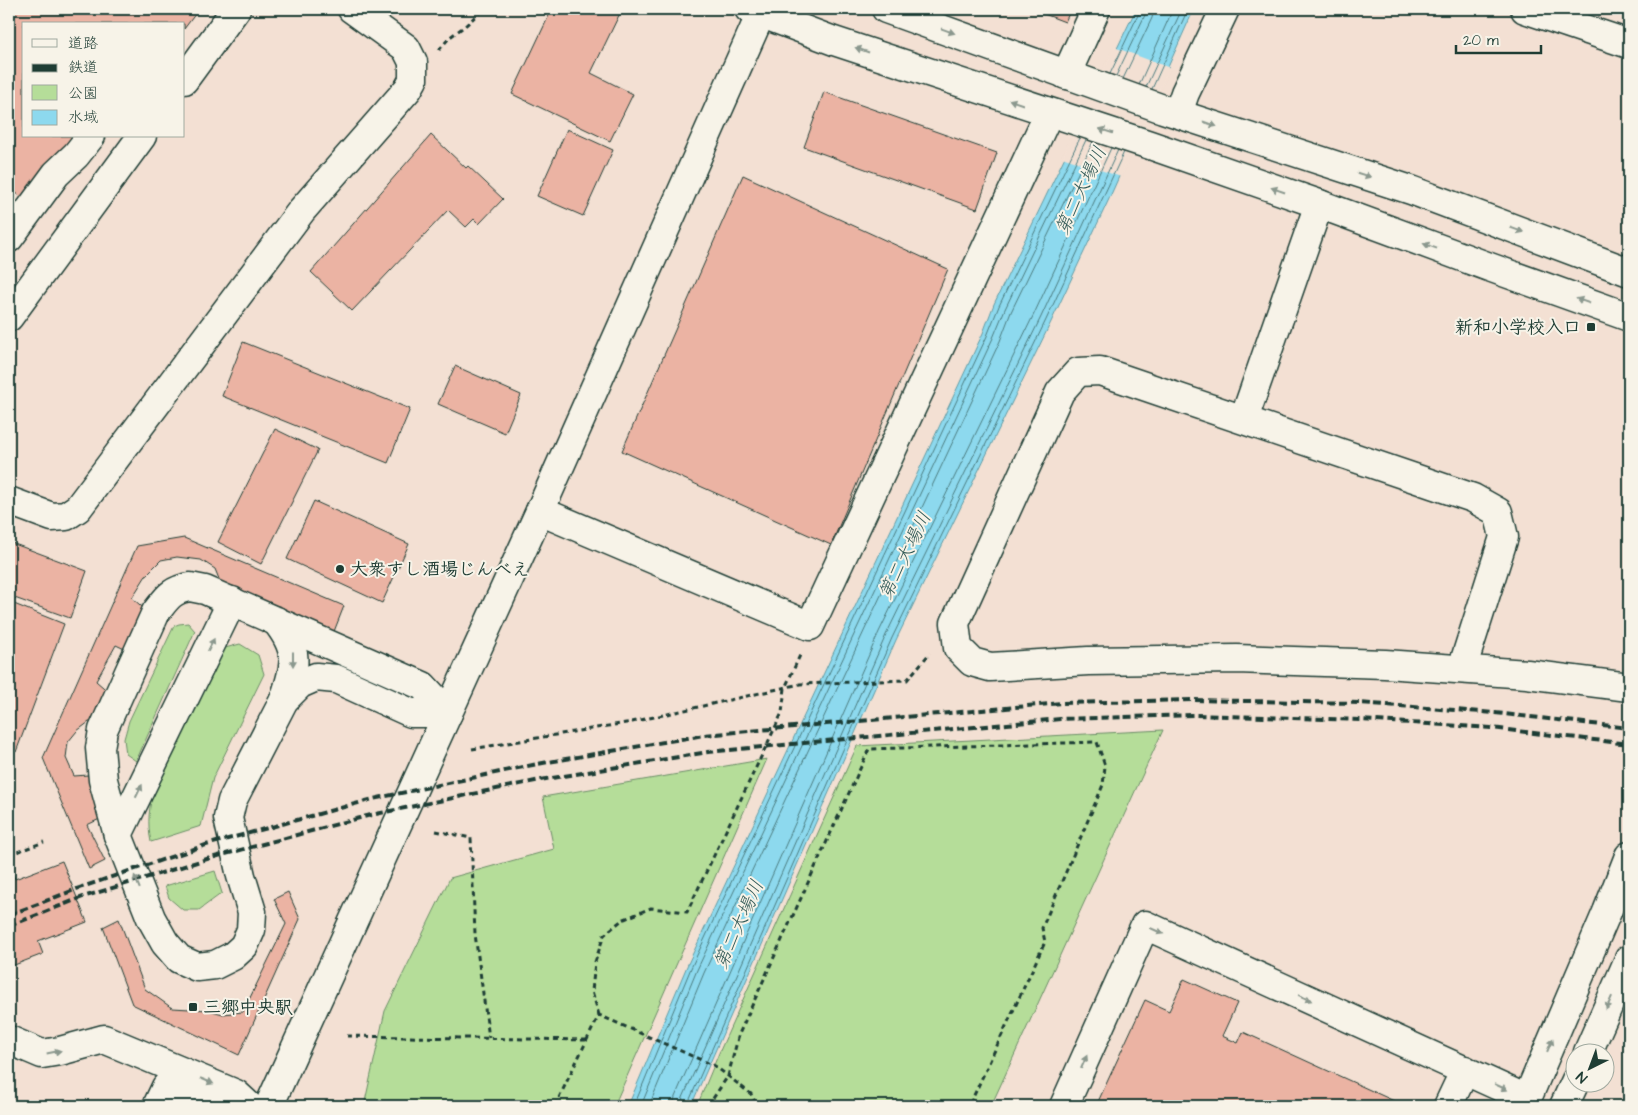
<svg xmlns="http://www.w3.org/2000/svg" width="1638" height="1115" font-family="'Architects Daughter','Klee One',sans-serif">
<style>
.green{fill:#b5dd99;stroke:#6a8d66}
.water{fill:#8dd9ee;stroke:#619ba4}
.pier{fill:#f3e0d3}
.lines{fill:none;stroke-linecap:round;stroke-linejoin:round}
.shore{stroke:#4b7b7e;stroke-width:1}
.building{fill:#ebb3a3;stroke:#1f3d34}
.minor-casing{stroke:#1f3d34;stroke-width:31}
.path{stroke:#1f3d34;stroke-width:3;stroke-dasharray:5 4;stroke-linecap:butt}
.minor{stroke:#f7f3e8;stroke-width:28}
.rail{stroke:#1f3d34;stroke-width:4;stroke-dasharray:8 4;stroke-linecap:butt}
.oneway{fill:#8b988e}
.poi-dot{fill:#1f3d34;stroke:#f7f3e8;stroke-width:2}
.labels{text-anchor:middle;stroke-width:4;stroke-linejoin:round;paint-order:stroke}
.poi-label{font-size:18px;font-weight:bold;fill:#1f3d34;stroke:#f7f3e8;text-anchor:start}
.water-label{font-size:19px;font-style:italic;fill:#355c59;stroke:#f7f3e8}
</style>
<rect width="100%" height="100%" fill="#f3e0d3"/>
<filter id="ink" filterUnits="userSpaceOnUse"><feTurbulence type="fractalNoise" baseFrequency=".02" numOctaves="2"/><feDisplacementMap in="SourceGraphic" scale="10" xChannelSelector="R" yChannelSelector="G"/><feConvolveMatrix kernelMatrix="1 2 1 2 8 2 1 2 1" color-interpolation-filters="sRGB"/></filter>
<g filter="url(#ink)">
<!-- green -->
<g class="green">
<polygon points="188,623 195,631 136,761 126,754 124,739 129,721 174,626 179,624"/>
<path d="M240 644 258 655 264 674 213 778 201 826 151 842C147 823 149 807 154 787L217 657 225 648Z"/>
<polygon points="1163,730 991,1106 697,1106 719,1053 857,746"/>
<polygon points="767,759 614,1106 364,1106 385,1011 450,878 554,849 543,797"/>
<polygon points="215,871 222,893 199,910 183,910 169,898 165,886"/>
</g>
<!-- water -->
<polygon class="water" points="1136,9 1194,9 1109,199 1051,322 896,640 691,1106 628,1106 687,966 983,333 994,304"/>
<!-- pier -->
<polygon class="pier" points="1114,47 1170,68 1121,177 1062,157"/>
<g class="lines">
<!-- shore -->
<g class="shore">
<polyline points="1110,74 1139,13 1140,9"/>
<polyline points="1116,76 1145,15 1146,9"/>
<polyline points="1123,79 1152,18 1154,9"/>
<polyline points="1139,85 1173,9"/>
<polyline points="1146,87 1182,9"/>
<polyline points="1152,89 1188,9"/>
<polyline points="634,1106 691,968 987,336 999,306 1080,138"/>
<polyline points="641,1106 697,970 993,338 1005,309 1086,140"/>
<polyline points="649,1106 704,973 1000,341 1011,312 1093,142"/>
<polyline points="673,1106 675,1097 879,632 1034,314 1111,148"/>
<polyline points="681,1106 682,1100 886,635 1041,317 1118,150"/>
<polyline points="687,1106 892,638 1046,320 1124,152"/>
</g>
</g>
<!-- building -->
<g class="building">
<polygon points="9,9 199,9 184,29 184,24 24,24 24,136 103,136 44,213 9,188"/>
<polygon points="552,9 622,9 591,73 633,94 610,141 512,94"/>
<polygon points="1031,9 1071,9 1065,22"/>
<polygon points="824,92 997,153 977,209 804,147"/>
<polygon points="567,129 613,150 583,216 537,196"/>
<polygon points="431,135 466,168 468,166 503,199 479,224 474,219 466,227 448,210 352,311 311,272"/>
<polygon points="743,175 948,269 831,545 622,451"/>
<polygon points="243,342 410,409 388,463 222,396"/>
<polygon points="455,366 521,395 505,433 438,404"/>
<polygon points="275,429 318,450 261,564 218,542"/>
<polygon points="314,501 409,544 382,603 287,559"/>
<polygon points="184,538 344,606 333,634 280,620 282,609 215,591 219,579 215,569 201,560 177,557 161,560 147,574 132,598 147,611 133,653 116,645 96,681 111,694 101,722 89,722 77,731 68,742 66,758 74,776 88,775 104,817 87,825 105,861 89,869 43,758 137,546"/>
<polygon points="9,542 87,571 70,618 9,596"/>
<polygon points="9,602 64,624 16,752 9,749"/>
<polygon points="62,861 87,922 38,941 43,954 9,967 9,864 10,864 15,879"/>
<polygon points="288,892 300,919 239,1055 132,1004 103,927 119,919 145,989 172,1008 208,1010 223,1014 243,1012 286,924 274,899"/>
<polygon points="1184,979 1237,1003 1222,1036 1238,1043 1243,1032 1405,1106 1096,1106 1145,1000 1169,1011"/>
</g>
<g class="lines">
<defs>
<g id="minor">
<polyline points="749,9 834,41 1150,145 1319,204 1492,268 1629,317"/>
<polyline points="886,9 1163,109 1411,190 1629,272"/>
<polyline points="1525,9 1629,44"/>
<polyline points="1066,75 1096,9"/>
<polyline points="184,80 236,9"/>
<polyline points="1178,113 1185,93 1225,9"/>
<polyline points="9,238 56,174 76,155 91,136"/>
<polyline points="9,317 142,136"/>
<polyline points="1244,419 1319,204"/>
<polyline points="9,501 52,517 66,516 78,508 302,210 408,89 413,80 413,62 406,48 352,9"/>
<polyline points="540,511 810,626 1049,113"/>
<path d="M190 587 205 590 423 686 448 713H411L336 679 316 677 300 684 284 700 232 801 228 818 241 876 252 912 251 930 244 946 233 956 215 965 197 967 179 959 165 943 151 918 118 835 103 780 100 748 103 730 156 612C167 598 171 590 190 587Z"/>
<path d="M276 621C300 651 296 665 284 700"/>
<polyline points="1462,669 1504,537 1498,512 1473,498 1100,371 1078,372 1060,392 955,623 958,648 972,662 990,667 1088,661 1237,659 1385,664 1527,674 1629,687"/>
<polyline points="118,835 232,601"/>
<polyline points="9,1040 42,1054 60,1051 104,1039 236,1094 249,1106"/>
<polyline points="1588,1052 1629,959"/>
<polyline points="157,1106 166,1087 208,1106"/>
<polyline points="269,1106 540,511 763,9"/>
<polyline points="1064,1106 1145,925 1527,1099"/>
<polyline points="1448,1106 1465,1070"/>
<polyline points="1524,1106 1607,912 1629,856"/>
<polyline points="1564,1106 1576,1080"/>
</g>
</defs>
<!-- minor casing -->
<use href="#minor" class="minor-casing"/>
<!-- path -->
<g class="path">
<polyline points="439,50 450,37 465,26 483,9"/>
<polyline points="472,749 632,722 800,684 907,680 930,653"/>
<polyline points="436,831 471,838 475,934 489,1038"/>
<polyline points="9,855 44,842"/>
<polyline points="599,1015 592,991 595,962 604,935 622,920 651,908 687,912 782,713 785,688 801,653"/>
<polyline points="347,1036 587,1040"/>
<polyline points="555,1106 599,1015 715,1066 751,1094 757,1106"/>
<polyline points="708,1106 728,1076 739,1034 869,749 1097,742 1105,766 1103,785 1042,928 1045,942 969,1106"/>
</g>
<!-- minor -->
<use href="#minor" class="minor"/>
<!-- rail -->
<g class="rail">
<polyline points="9,915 82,887 206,845 373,799 537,764 704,735 1061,703 1192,700 1359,703 1495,713 1629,728"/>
<polyline points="9,926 83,897 207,859 371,815 540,780 708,752 1060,719 1194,715 1362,720 1491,728 1629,744"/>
</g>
</g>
<!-- one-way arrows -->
<defs><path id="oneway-solid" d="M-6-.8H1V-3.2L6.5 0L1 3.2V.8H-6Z" transform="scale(1.25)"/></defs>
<g class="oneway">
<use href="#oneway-solid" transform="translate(948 31) rotate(20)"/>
<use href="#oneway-solid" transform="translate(862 50) rotate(-161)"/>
<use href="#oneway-solid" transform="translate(1016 102) rotate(-161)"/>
<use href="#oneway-solid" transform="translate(1210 124) rotate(19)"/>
<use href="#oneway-solid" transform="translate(1106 131) rotate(-162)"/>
<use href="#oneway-solid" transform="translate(1364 175) rotate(18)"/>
<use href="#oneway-solid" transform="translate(1278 190) rotate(-161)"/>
<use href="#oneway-solid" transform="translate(1517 230) rotate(20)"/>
<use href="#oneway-solid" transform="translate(1430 246) rotate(-160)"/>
<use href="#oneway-solid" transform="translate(1583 301) rotate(-161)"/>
<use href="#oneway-solid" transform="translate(211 645) rotate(-64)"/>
<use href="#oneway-solid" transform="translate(293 659) rotate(90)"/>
<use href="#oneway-solid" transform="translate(139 791) rotate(-64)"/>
<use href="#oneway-solid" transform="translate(137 882) rotate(-112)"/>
<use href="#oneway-solid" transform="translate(1157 931) rotate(24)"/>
<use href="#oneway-solid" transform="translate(1305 998) rotate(24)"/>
<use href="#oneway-solid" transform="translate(1609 1003) rotate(114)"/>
<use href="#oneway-solid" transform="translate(1550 1045) rotate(-67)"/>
<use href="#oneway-solid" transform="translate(54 1052) rotate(-11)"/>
<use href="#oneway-solid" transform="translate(1084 1062) rotate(-66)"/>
<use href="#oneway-solid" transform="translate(207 1081) rotate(23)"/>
<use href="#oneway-solid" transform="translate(1501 1087) rotate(25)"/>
</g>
</g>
<!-- markers -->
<g class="poi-dot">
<rect x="1586" y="322" width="10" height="10" rx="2.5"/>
<circle cx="340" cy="569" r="5"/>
<rect x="188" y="1002" width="10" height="10" rx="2.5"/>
</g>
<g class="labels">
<!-- poi labels -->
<g class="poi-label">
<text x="1581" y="333" text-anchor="end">新和小学校入口</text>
<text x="350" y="575">大衆すし酒場じんべえ</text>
<text x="203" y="1013">三郷中央駅</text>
</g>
<!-- water labels -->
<g class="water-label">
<text transform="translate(1080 190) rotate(-65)" y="7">第二大場川</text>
<text transform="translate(904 555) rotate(-64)" y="7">第二大場川</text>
<text transform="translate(738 924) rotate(-66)" y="7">第二大場川</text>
</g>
</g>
<!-- margin -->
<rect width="1638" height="1115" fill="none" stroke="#f7f3e8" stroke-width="30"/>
<rect x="15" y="15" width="1608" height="1085" fill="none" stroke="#1f3d34" stroke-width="2" filter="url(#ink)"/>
<!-- legend -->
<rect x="22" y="22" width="162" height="115" fill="#f7f3e8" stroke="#a1aaa0"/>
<rect x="32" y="39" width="25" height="8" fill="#f7f3e8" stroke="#a1aaa0"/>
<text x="68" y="48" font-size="15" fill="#1f3d34">道路</text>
<rect x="32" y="64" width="25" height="8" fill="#1f3d34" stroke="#a1aaa0"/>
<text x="68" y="72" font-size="15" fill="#1f3d34">鉄道</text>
<rect x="32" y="85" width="25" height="15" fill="#b5dd99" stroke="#a1aaa0"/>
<text x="68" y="98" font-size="15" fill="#1f3d34">公園</text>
<rect x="32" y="110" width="25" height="15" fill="#8dd9ee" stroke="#a1aaa0"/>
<text x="68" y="122" font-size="15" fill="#1f3d34">水域</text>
<!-- north arrow -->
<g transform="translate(1590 1068) rotate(222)"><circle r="24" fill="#f7f3e8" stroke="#a1aaa0"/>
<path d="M0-4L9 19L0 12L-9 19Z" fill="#1f3d34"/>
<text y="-8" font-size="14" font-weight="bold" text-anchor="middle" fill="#1f3d34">N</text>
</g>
<!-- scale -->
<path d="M1456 45v8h85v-8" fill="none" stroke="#1f3d34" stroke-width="2.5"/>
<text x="1463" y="45" font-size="15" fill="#1f3d34" stroke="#f7f3e8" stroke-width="4" paint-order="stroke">20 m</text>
</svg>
